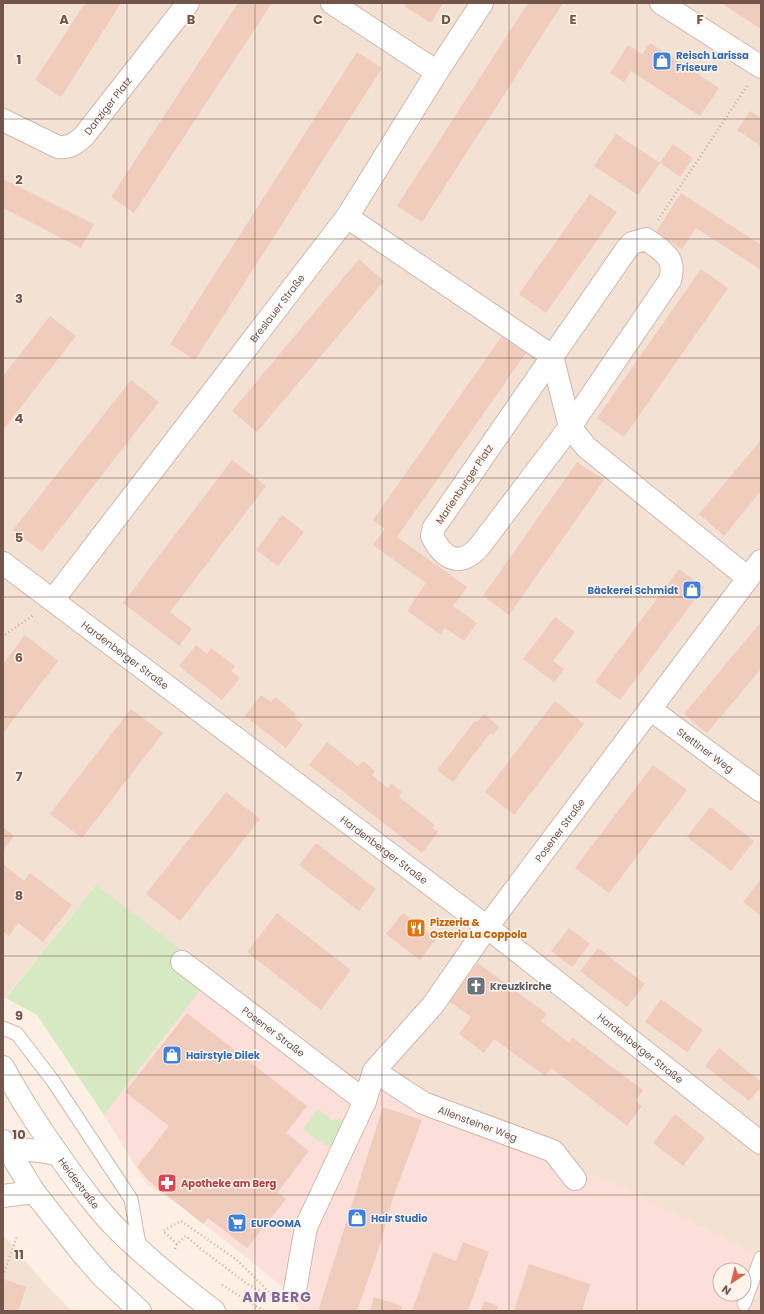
<svg xmlns="http://www.w3.org/2000/svg" width="764" height="1314" font-family="Poppins,sans-serif">
<style>
.residential{fill:#f3e1d3}
.commercial{fill:#fcdfd9;fill-rule:evenodd}
.green{fill:#d7e9c3}
.building{fill:#f0ccbd}
.lines{fill:none;stroke-linecap:round;stroke-linejoin:round}
.service-casing{stroke:#cfb9ae;stroke-width:15}
.minor-casing{stroke:#cfb9ae;stroke-width:24}
.tertiary-casing{stroke:#cfb9ae;stroke-width:24}
.secondary-casing{stroke:#d2b8ab;stroke-width:24}
.path{stroke:#d5afa0;stroke-width:2.5;stroke-dasharray:1 3;stroke-linecap:butt}
.service{stroke:#fff;stroke-width:13}
.minor{stroke:#fff;stroke-width:22}
.tertiary{stroke:#fff;stroke-width:22}
.secondary{stroke:#fff;stroke-width:22}
.grid{fill:none;stroke:#73554b;stroke-width:1;stroke-opacity:0.55}
.labels{text-anchor:middle;stroke-width:3;stroke-linejoin:round;paint-order:stroke}
.shop-label{font-size:10px;font-weight:bold;fill:#366cbe;stroke:#fef4eb;text-anchor:start}
.street-label{font-size:10px;fill:#73554b;stroke:#fef4eb}
.food-label{font-size:10px;font-weight:bold;fill:#c56008;stroke:#fef4eb;text-anchor:start}
.worship-label{font-size:10px;font-weight:bold;fill:#5b616d;stroke:#fef4eb;text-anchor:start}
.health-label{font-size:10px;font-weight:bold;fill:#be3a42;stroke:#fef4eb;text-anchor:start}
.district-label{font-size:14px;font-weight:bold;letter-spacing:1px;fill:#816697;stroke:#fef4eb}
.grid-label{font-size:13px;text-anchor:middle;font-weight:bold;fill:#73554b;stroke:#fef4eb;stroke-width:3;stroke-linejoin:round;paint-order:stroke}
</style>
<rect width="100%" height="100%" fill="#fcf0e5"/>
<!-- residential -->
<g class="residential">
<polygon points="3,3 761,3 761,1257 610,1182 379,1089 374,1101 96,885 3,1001"/>
<polygon points="3,1235 45,1284 72,1311 3,1311"/>
<polygon points="761,1279 761,1311 751,1311"/>
</g>
<!-- commercial -->
<path class="commercial" d="M213 974 374 1101 379 1089 610 1182 761 1257V1279L751 1311H301L286 1290 247 1258 176 1202 147 1185 104 1115ZM720 1270H744V1294H720Z"/>
<!-- green -->
<g class="green">
<polygon points="96,885 213,974 104,1115 37,1015 6,998"/>
<polygon points="318,1109 331,1120 344,1119 346,1130 334,1147 323,1144 303,1129"/>
</g>
<!-- building -->
<g class="building">
<polygon points="85,3 121,3 61,97 35,80"/>
<polygon points="238,3 272,3 134,213 111,197"/>
<polygon points="406,3 443,3 431,23 404,6"/>
<polygon points="528,3 563,3 422,222 397,206"/>
<polygon points="721,3 761,3 761,29"/>
<polygon points="650,43 719,88 700,116 631,71 624,82 610,73 628,45 642,54"/>
<polygon points="357,52 382,68 195,360 170,344"/>
<polygon points="750,111 761,118 761,146 737,130"/>
<polygon points="616,134 660,163 673,144 693,158 680,177 660,163 638,195 594,166"/>
<polygon points="3,179 94,224 81,248 3,208"/>
<polygon points="681,193 761,245 761,270 696,228 682,249 656,232"/>
<polygon points="590,194 617,212 546,313 519,294"/>
<polygon points="359,259 384,281 257,432 232,411"/>
<polygon points="701,269 728,288 624,437 597,418"/>
<polygon points="50,316 76,336 3,430 3,376"/>
<polygon points="502,336 526,353 397,537 467,587 453,606 477,623 464,641 445,628 440,634 407,611 426,583 373,545 385,529 373,520"/>
<polygon points="131,380 159,402 42,552 13,530"/>
<polygon points="761,440 761,491 724,536 699,514"/>
<polygon points="232,460 266,486 170,612 192,629 179,646 123,603"/>
<polygon points="577,462 604,480 509,615 483,596"/>
<polygon points="282,515 304,532 278,566 256,550"/>
<polygon points="679,569 704,587 620,700 595,682"/>
<polygon points="555,617 575,632 553,661 564,669 554,682 523,659"/>
<polygon points="761,622 761,669 707,733 684,714"/>
<polygon points="25,635 58,661 3,733 3,664"/>
<polygon points="196,645 207,654 211,648 235,666 231,671 240,678 222,700 179,666"/>
<polygon points="261,695 271,702 275,697 296,714 294,717 303,725 286,748 245,716"/>
<polygon points="555,701 584,724 514,815 485,792"/>
<polygon points="131,709 163,733 82,838 50,814"/>
<polygon points="484,714 499,727 493,735 490,733 453,782 437,770 475,721 477,722"/>
<polygon points="327,742 358,766 363,761 375,771 372,775 388,788 391,783 402,792 399,797 435,825 432,828 438,832 422,853 309,765"/>
<polygon points="653,765 687,790 609,893 575,868"/>
<polygon points="226,792 260,819 180,921 146,894"/>
<polygon points="710,807 754,841 731,871 687,837"/>
<polygon points="3,827 14,836 3,851"/>
<polygon points="316,843 376,889 359,911 299,865"/>
<polygon points="3,864 24,881 30,873 72,905 43,942 18,923 9,936 3,931"/>
<polygon points="761,879 761,916 743,902"/>
<polygon points="277,913 351,970 321,1010 247,952"/>
<polygon points="403,913 436,939 420,960 386,934"/>
<polygon points="569,928 590,944 572,967 551,951"/>
<polygon points="598,948 645,984 627,1007 580,971"/>
<polygon points="478,963 547,1014 541,1021 569,1043 573,1038 643,1090 635,1101 642,1106 627,1126 551,1068 545,1076 494,1039 484,1053 459,1034 471,1017 449,1001"/>
<polygon points="661,999 703,1030 687,1052 645,1022"/>
<polygon points="187,1013 307,1106 286,1133 309,1151 278,1192 286,1199 247,1248 208,1218 203,1224 150,1182 137,1167 169,1126 125,1092"/>
<polygon points="719,1048 761,1082 761,1087 749,1101 705,1066"/>
<polygon points="383,1107 422,1120 394,1195 378,1251 357,1311 318,1311"/>
<polygon points="675,1114 705,1138 683,1166 653,1143"/>
<polygon points="463,1242 489,1252 468,1311 412,1311 433,1252 456,1261"/>
<polygon points="529,1264 590,1284 582,1311 514,1311"/>
<polygon points="3,1279 26,1287 19,1309 15,1311 3,1311"/>
<polygon points="374,1297 402,1306 401,1311 370,1311"/>
<polygon points="484,1301 498,1306 496,1311 481,1311"/>
</g>
<g class="lines">
<defs>
<g id="service">
<polyline points="3,1028 17,1034 53,1081 131,1199 140,1250"/>
<polyline points="744,1304 761,1258"/>
</g>
<g id="minor">
<polyline points="332,3 437,72"/>
<polyline points="661,3 761,67"/>
<path id="s1" d="M3 120 58 147C70 148 75 144 84 136L188 3"/>
<polyline points="347,217 552,356 570,427 586,447 748,578"/>
<path d="M646 239C662 251 677 257 670 280L570 427 479 547C460 568 443 559 432 536L434 527 440 519 626 250 632 243Z"/>
<path id="s2" d="M3 563 487 927 761 1143"/>
<path id="s3" d="M53 600 347 217 437 72 482 3"/>
<path id="s4" d="M650 709 761 791"/>
<path id="s5" d="M182 962 365 1101"/>
<path id="s6" d="M374 1071 423 1103 553 1151 575 1179"/>
<path id="s7" d="M295 1290 306 1227 365 1101 374 1071 433 1005 487 927 761 561"/>
</g>
<g id="tertiary">
<path d="M3 1152C18 1146 43 1152 58 1154"/>
<polyline points="3,1196 34,1192"/>
</g>
<g id="secondary">
<path id="s8" d="M3 1067C22 1102 44 1135 67 1167 83 1189 99 1211 119 1231 149 1260 181 1286 214 1311"/>
<polyline points="3,1141 34,1192 82,1253 103,1277 140,1311"/>
</g>
</defs>
<!-- service casing -->
<use href="#service" class="service-casing"/>
<!-- minor casing -->
<use href="#minor" class="minor-casing"/>
<!-- tertiary casing -->
<use href="#tertiary" class="tertiary-casing"/>
<!-- secondary casing -->
<use href="#secondary" class="secondary-casing"/>
<!-- path -->
<g class="path">
<polyline points="658,220 747,86"/>
<polyline points="3,638 7,633 34,615"/>
<polyline points="177,1244 163,1231 181,1221 237,1260 271,1294"/>
<polyline points="175,1249 177,1244 186,1236 201,1249 246,1283 256,1289 272,1295"/>
<polyline points="3,1276 17,1236"/>
<polyline points="222,1285 264,1311"/>
</g>
<!-- service -->
<use href="#service" class="service"/>
<!-- minor -->
<use href="#minor" class="minor"/>
<!-- tertiary -->
<use href="#tertiary" class="tertiary"/>
<!-- secondary -->
<use href="#secondary" class="secondary"/>
</g>
<!-- grid -->
<path class="grid" d="M127 3V1311M255 3V1311M382 3V1311M509 3V1311M637 3V1311M3 119H761M3 239H761M3 358H761M3 478H761M3 597H761M3 717H761M3 836H761M3 956H761M3 1075H761M3 1195H761"/>
<!-- icons -->
<defs>
<symbol id="shop-square" viewBox="-11 -11 22 22"><rect x="-9" y="-9" width="18" height="18" rx="4" fill="#3f7fe0" stroke="#fef4eb"/><path d="M-5-2.5h2.3a2.7 3.5 0 0 1 5.4 0H5L5.5 6h-11ZM-1.5-2.5h3a1.5 2.3 0 0 0-3 0Z" fill="#fff"/></symbol>
<symbol id="restaurant-square" viewBox="-11 -11 22 22"><rect x="-9" y="-9" width="18" height="18" rx="4" fill="#e8710a" stroke="#fef4eb"/><path d="M-5-6h1v4h1v-4h1v4h1v-4h1v5L-1.5 .5V6h-2V.5L-5-1ZM5-6V6H3V1.5H1.5Q1.5-4 5-6Z" fill="#fff"/></symbol>
<symbol id="church-square" viewBox="-11 -11 22 22"><rect x="-9" y="-9" width="18" height="18" rx="4" fill="#6b7280" stroke="#fef4eb"/><path d="M-1.2-6h2.4v3.5h3.3v2.4h-3.3V6h-2.4V-.1h-3.3v-2.4h3.3Z" fill="#fff"/></symbol>
<symbol id="pharmacy-square" viewBox="-11 -11 22 22"><rect x="-9" y="-9" width="18" height="18" rx="4" fill="#e0444e" stroke="#fef4eb"/><path d="M-2-6h4v4h4v4h-4v4h-4v-4h-4v-4h4Z" fill="#fff"/></symbol>
<symbol id="supermarket-square" viewBox="-11 -11 22 22"><rect x="-9" y="-9" width="18" height="18" rx="4" fill="#3f7fe0" stroke="#fef4eb"/><path d="M-6-5.5h2.5l.6 2H6L4.5 2H-2.5L-4.4-4H-6ZM-1.5 3.2a1.3 1.3 0 1 0 .1 0ZM3 3.2a1.3 1.3 0 1 0 .1 0Z" fill="#fff"/></symbol>
</defs>
<g fill-rule="evenodd">
<use href="#shop-square" x="651" y="50" width="22" height="22"/>
<use href="#shop-square" x="681" y="579" width="22" height="22"/>
<use href="#restaurant-square" x="405" y="917" width="22" height="22"/>
<use href="#church-square" x="465" y="975" width="22" height="22"/>
<use href="#shop-square" x="161" y="1044" width="22" height="22"/>
<use href="#pharmacy-square" x="156" y="1172" width="22" height="22"/>
<use href="#shop-square" x="346" y="1207" width="22" height="22"/>
<use href="#supermarket-square" x="226" y="1212" width="22" height="22"/>
</g>
<g class="labels">
<!-- shop labels -->
<g class="shop-label">
<text x="676" y="59">Reisch Larissa<tspan x="676" dy="12">Friseure</tspan></text>
<text x="678" y="594" text-anchor="end">Bäckerei Schmidt</text>
<text x="186" y="1059">Hairstyle Dilek</text>
<text x="371" y="1222">Hair Studio</text>
<text x="251" y="1227">EUFOOMA</text>
</g>
<!-- street labels -->
<g class="street-label">
<text dy="4" stroke="none"><textPath href="#s1" startOffset="129">Danziger Platz</textPath></text>
<text dy="4" stroke="none"><textPath href="#s3" startOffset="368">Breslauer Straße</textPath></text>
<text transform="translate(464 484) rotate(-56)" y="4">Marienburger Platz</text>
<text dy="4" stroke="none"><textPath href="#s2" startOffset="153">Hardenberger Straße</textPath></text>
<text dy="4" stroke="none"><textPath href="#s4" startOffset="69">Stettiner Weg</textPath></text>
<text dy="4" stroke="none"><textPath href="#s7" startOffset="539">Posener Straße</textPath></text>
<text dy="4" stroke="none"><textPath href="#s2" startOffset="477">Hardenberger Straße</textPath></text>
<text dy="4" stroke="none"><textPath href="#s5" startOffset="115">Posener Straße</textPath></text>
<text dy="4" stroke="none"><textPath href="#s2" startOffset="801">Hardenberger Straße</textPath></text>
<text dy="4" stroke="none"><textPath href="#s6" startOffset="117">Allensteiner Weg</textPath></text>
<text dy="4" stroke="none"><textPath href="#s8" startOffset="139">Heidestraße</textPath></text>
</g>
<!-- food labels -->
<g class="food-label">
<text x="430" y="926">Pizzeria &amp;<tspan x="430" dy="12">Osteria La Coppola</tspan></text>
</g>
<!-- worship labels -->
<g class="worship-label">
<text x="490" y="990">Kreuzkirche</text>
</g>
<!-- health labels -->
<g class="health-label">
<text x="181" y="1187">Apotheke am Berg</text>
</g>
<!-- district labels -->
<g class="district-label">
<text x="277" y="1302">AM BERG</text>
</g>
</g>
<g class="grid-label">
<text x="64" y="24">A</text>
<text x="191" y="24">B</text>
<text x="318" y="24">C</text>
<text x="446" y="24">D</text>
<text x="573" y="24">E</text>
<text x="700" y="24">F</text>
<text x="19" y="64">1</text>
<text x="19" y="184">2</text>
<text x="19" y="303">3</text>
<text x="19" y="423">4</text>
<text x="19" y="542">5</text>
<text x="19" y="662">6</text>
<text x="19" y="781">7</text>
<text x="19" y="900">8</text>
<text x="19" y="1020">9</text>
<text x="19" y="1139">10</text>
<text x="19" y="1259">11</text>
</g>
<!-- border -->
<rect width="764" height="1314" fill="none" stroke="#73554b" stroke-width="8"/>
<!-- north arrow -->
<g transform="translate(732 1282) rotate(215)"><circle r="19" fill="#fef4eb" stroke="#c6b4ab"/>
<path d="M0-3L7 15L0 10L-7 15Z" fill="#e25e4d"/>
<text y="-6" font-size="11" font-weight="bold" text-anchor="middle" fill="#73554b">N</text>
</g>
</svg>
